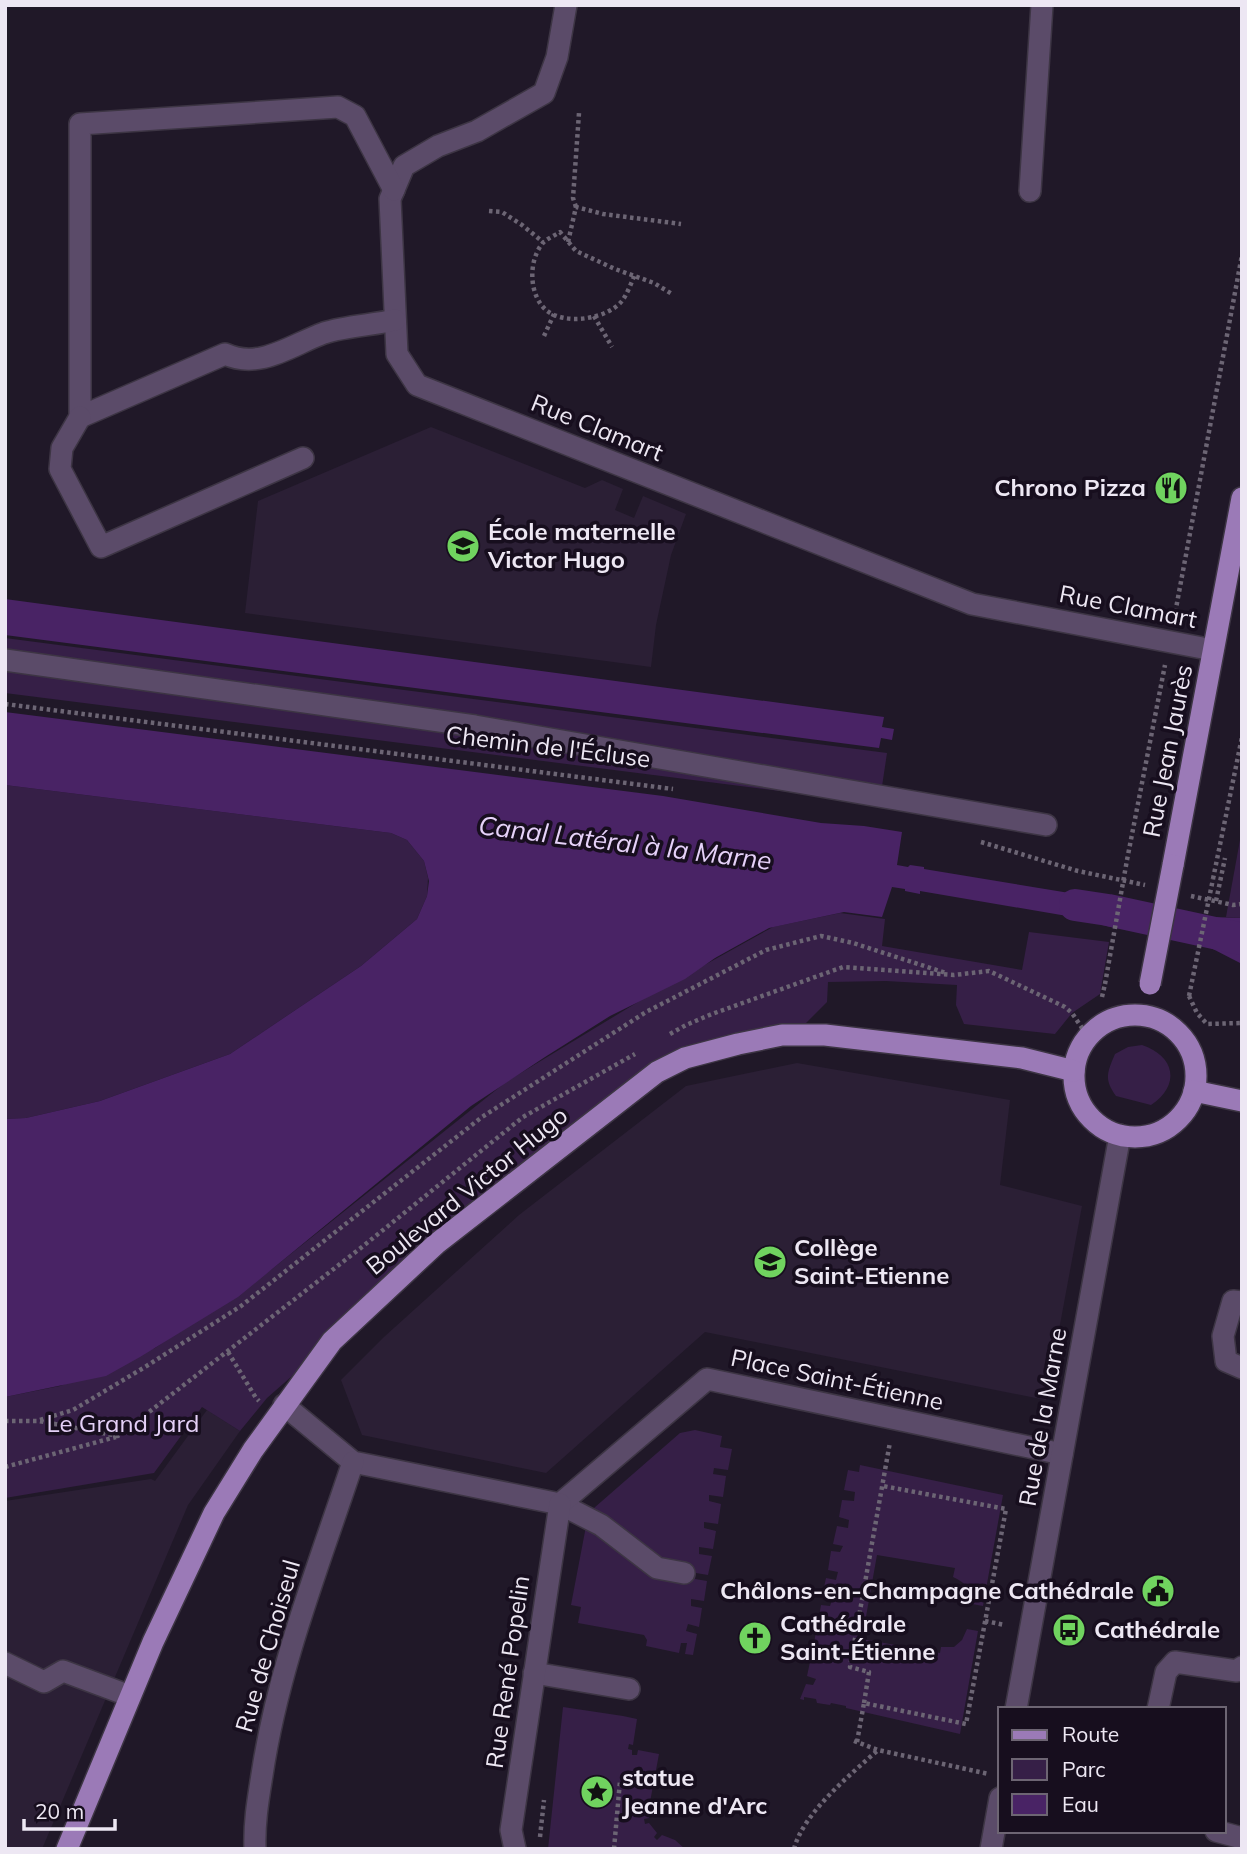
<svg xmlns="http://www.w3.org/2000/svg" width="1247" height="1854" font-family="Mulish,sans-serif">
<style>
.built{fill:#2b1f35}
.green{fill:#361f47}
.water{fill:#492365}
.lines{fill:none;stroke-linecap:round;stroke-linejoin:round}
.canal{stroke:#492365;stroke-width:32}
.minor-casing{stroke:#3d3544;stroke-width:24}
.major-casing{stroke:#3d3544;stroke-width:24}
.path{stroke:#6c6574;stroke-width:4.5;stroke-dasharray:3.5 3.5;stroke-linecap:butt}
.minor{stroke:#5b4b69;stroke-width:21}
.major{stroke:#9b7ab7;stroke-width:21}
.major-bridge-casing{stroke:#3d3544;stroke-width:24;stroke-linecap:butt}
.path-bridge{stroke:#6c6574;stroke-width:4.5;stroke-dasharray:3.5 3.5;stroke-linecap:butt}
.major-bridge{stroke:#9b7ab7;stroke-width:21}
.labels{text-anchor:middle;stroke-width:7;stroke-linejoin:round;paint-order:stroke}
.street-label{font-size:24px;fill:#ede7f3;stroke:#170e1e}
.poi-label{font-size:24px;font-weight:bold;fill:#ede7f3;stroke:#170e1e;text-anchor:start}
.park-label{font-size:24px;fill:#e4d0f7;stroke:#170e1e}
.water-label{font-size:26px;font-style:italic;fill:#e6d2f9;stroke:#170e1e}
</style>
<rect width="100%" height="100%" fill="#201828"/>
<!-- built -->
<g class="built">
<polygon points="431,427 585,488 602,480 623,489 615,510 634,518 643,496 686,514 671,555 656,625 651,667 245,613 258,501"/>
<polygon points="797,1063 1010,1100 1000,1185 1082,1206 1046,1400 705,1332 546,1473 362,1435 341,1380 384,1337 519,1215 686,1086"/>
<polygon points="207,1410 240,1431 188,1505 42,1849 5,1849 5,1501 151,1479 155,1481"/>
</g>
<!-- green -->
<g class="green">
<polygon points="5,638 887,753 881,793 5,657"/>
<polygon points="5,664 311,708 812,795 5,693"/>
<polygon points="5,785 391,833 407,840 424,861 428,878 427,896 417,919 361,966 230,1054 100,1101 26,1118 5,1119"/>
<polygon points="1242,829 1242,918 1226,917"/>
<polygon points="840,913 885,919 882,946 1022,970 1029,932 1109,942 1100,994 1072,1013 1055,1034 964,1024 956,1005 957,985 886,981 828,982 827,1002 794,1035 660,1071 332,1341 267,1398 240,1431 202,1407 154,1473 5,1498 5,1397 60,1386 155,1348 272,1269 506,1082 638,1002 773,927"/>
<path d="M1142 1045C1175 1056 1181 1085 1151 1105L1116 1096C1104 1079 1107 1073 1115 1054L1128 1047Z"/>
<polygon points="695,1430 722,1436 720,1447 732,1449 728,1470 714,1468 713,1474 726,1476 723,1497 709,1495 709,1501 721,1504 718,1524 704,1522 704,1528 716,1531 713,1549 699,1547 699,1554 712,1556 708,1575 696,1573 695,1579 707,1581 704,1601 691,1599 691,1606 702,1608 699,1627 688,1624 686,1631 697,1634 693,1655 685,1654 687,1643 681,1643 679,1653 646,1646 647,1640 644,1635 578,1623 581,1607 571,1605 587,1521 594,1508 680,1433"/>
<path d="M860 1465 1003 1495 983 1606 972 1604C972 1589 966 1583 953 1577L955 1568 877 1555 862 1639 940 1653 941 1647H954L962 1640 967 1629 978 1631 960 1734 846 1708V1706L831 1703 830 1705 817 1703 816 1699 804 1697V1700L800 1699 806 1684 813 1685 816 1679 807 1676 811 1657 819 1658 820 1651 813 1650 816 1631 824 1633 826 1625 818 1623 821 1605 830 1606 832 1600 822 1597 826 1578 836 1580 838 1572 828 1570 831 1551 840 1552 843 1546 833 1544 837 1526 848 1528 849 1520 839 1517 842 1500 854 1501 855 1492 844 1490 848 1470 859 1472Z"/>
<polygon points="563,1707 623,1716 637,1719 633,1745 629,1744 628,1749 632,1750 632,1755 637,1755 638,1750 659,1754 650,1802 652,1803 649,1818 644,1819 645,1824 649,1823 657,1833 654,1837 657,1840 662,1835 675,1840 685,1849 548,1849"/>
</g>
<!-- water -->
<g class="water">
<polygon points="5,599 884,717 882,727 894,729 892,740 881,738 879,748 5,635"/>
<polygon points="5,712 663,796 821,823 864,826 902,832 897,865 908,867 910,865 924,867 924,869 1106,899 1106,897 1121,899 1116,928 1102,925 1102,922 920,891 920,894 905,891 905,889 892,887 882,917 844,912 769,928 715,958 685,979 610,1016 545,1057 471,1106 238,1297 140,1357 106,1376 5,1397 5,1119 26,1118 100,1101 230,1054 361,966 417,919 427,896 429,881 424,861 407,840 391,833 5,785"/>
<polygon points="1211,917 1242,918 1242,964 1207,946"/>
</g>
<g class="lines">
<!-- canal -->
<polyline class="canal" points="1075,905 1108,910 1242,939"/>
<defs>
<g id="minor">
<polyline points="566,5 557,57 544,93 477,131 438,146 404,166 390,199 397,354 417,385 972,604 1213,650"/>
<path d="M394 190 355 116 338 107 80 124V417L225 354C260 370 291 345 324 333 345 326 373 325 395 320"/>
<polyline points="1030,191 1042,5"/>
<polyline points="80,417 62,448 60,469 101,547 303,458"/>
<polyline points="5,660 475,726 1046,825"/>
<polyline points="1242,1302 1233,1301 1223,1336 1226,1361 1242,1368"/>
<polyline points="284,1405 353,1462 560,1504 601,1525 657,1568 684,1573"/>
<polyline points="560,1504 707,1379 1062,1454"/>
<polyline points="5,1663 44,1682 63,1671 130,1696"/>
<polyline points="534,1673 629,1689"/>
<polyline points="1016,1709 1120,1135"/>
<polyline points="1158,1709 1166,1672 1175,1662 1237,1671 1242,1667"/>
<polyline points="1216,1831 1242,1838"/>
<path d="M255 1849C254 1823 258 1800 262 1775 278 1667 319 1565 353 1462"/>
<polyline points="515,1849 511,1830 560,1504"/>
<polyline points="991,1849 1000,1798"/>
</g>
<g id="major">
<polyline points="1173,865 1242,498"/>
<circle cx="1135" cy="1076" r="61"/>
<polyline points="1194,1091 1242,1101"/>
<polyline points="67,1849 153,1642 214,1513 253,1450 332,1341 436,1244 657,1072 685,1058 738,1044 782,1035 825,1035 1022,1058 1074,1071"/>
</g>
</defs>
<!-- minor casing -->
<use href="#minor" class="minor-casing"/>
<!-- major casing -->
<use href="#major" class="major-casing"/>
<!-- path -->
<g class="path">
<polyline points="576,207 573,198 579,113"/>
<polyline points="489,211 502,212 522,225 543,242"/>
<polyline points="568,242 576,207 603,214 681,224"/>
<path d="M634 276C631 284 627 294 622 301 607 319 565 326 546 310 529 295 528 262 542 244 546 239 554 236 560 232L576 251 615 269 654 283 672 294"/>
<polyline points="594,316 612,347"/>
<polyline points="544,336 554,314"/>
<polyline points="1174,619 1242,255"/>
<polyline points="5,704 673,789"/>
<polyline points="981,842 1078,871 1145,885"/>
<polyline points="1127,860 1165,665"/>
<polyline points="1213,879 1242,737"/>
<polyline points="1191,896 1233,905 1242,904"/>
<polyline points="1216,901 1225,858"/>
<polyline points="1189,996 1197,1013 1207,1024 1242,1023"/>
<polyline points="1102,997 1105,984"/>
<polyline points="670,1034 686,1025 712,1014 843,967 954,975 989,971 1065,1007 1072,1013 1088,1037"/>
<polyline points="228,1352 256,1398 259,1401"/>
<polyline points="40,1420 73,1410 145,1367 241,1306 482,1117 646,1012 766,950 821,936 853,943 946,973"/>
<polyline points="5,1421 39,1421 118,1436 362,1247 523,1117 635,1054"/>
<polyline points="5,1467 116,1437"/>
<polyline points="985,1621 1005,1625"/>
<polyline points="864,1703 869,1672 850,1667 890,1442"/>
<polyline points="854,1741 878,1750 989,1774"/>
<polyline points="857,1742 864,1703 966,1724 1006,1509 883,1486"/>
<polyline points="540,1837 544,1800"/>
<polyline points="614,1849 620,1781"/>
<path d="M794 1849C803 1813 851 1774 878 1750"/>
</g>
<!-- minor -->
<use href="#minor" class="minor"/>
<!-- major -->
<use href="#major" class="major"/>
<defs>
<polyline id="major-bridge" points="1150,984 1173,865"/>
</defs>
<!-- major-bridge casing -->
<use href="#major-bridge" class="major-bridge-casing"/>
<!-- path-bridge -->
<g class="path-bridge">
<polyline points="1105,984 1127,860"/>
<polyline points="1189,996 1213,879"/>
</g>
<!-- major-bridge -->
<use href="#major-bridge" class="major-bridge"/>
</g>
<!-- icons -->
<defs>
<symbol id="restaurant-disc" viewBox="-11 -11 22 22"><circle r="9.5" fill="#70d35f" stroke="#170e1e"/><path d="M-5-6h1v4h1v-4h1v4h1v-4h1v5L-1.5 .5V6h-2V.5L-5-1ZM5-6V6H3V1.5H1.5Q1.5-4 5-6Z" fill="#111"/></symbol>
<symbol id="school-disc" viewBox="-11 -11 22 22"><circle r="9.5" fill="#70d35f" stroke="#170e1e"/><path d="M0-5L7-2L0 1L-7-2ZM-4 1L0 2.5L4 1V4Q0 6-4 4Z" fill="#111"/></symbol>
<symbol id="civic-disc" viewBox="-11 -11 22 22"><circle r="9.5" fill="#70d35f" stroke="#170e1e"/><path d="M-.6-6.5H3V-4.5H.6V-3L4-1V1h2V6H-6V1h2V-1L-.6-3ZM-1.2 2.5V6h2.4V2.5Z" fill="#111"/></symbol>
<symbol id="bus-disc" viewBox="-11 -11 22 22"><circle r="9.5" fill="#70d35f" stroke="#170e1e"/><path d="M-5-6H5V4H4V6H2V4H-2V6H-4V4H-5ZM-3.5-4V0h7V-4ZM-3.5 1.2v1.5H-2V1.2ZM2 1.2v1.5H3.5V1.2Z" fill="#111"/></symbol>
<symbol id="church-disc" viewBox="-11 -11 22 22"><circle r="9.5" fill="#70d35f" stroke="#170e1e"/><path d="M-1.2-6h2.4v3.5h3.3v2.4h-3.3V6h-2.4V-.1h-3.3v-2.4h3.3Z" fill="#111"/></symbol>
<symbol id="sight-disc" viewBox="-11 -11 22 22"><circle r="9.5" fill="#70d35f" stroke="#170e1e"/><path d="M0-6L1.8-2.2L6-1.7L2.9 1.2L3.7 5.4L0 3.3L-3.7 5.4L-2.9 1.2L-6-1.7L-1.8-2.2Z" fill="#111"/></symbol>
</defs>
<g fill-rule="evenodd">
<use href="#restaurant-disc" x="1152" y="469" width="38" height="38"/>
<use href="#school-disc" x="444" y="527" width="38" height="38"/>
<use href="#school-disc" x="751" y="1243" width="38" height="38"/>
<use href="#civic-disc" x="1139" y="1572" width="38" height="38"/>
<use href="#bus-disc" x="1050" y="1611" width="38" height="38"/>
<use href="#church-disc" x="736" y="1619" width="38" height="38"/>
<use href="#sight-disc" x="578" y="1773" width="38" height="38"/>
</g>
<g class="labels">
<!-- street labels -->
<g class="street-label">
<text transform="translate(597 428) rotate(22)" y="8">Rue Clamart</text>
<text transform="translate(1128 607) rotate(11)" y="8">Rue Clamart</text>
<text transform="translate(548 747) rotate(7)" y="8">Chemin de l'Écluse</text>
<text transform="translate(1168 751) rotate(-79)" y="8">Rue Jean Jaurès</text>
<text transform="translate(467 1191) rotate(-39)" y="8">Boulevard Victor Hugo</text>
<text transform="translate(837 1380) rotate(12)" y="8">Place Saint-Étienne</text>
<text transform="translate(1043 1417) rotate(-80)" y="8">Rue de la Marne</text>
<text transform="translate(268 1646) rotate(-74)" y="8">Rue de Choiseul</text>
<text transform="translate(508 1672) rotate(-82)" y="8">Rue René Popelin</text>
</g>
<!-- poi labels -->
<g class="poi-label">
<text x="1146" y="496" text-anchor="end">Chrono Pizza</text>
<text x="488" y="540">École maternelle<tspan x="488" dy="28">Victor Hugo</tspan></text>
<text x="794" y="1256">Collège<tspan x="794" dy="28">Saint-Etienne</tspan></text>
<text x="1134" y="1599" text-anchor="end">Châlons-en-Champagne Cathédrale</text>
<text x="780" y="1632">Cathédrale<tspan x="780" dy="28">Saint-Étienne</tspan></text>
<text x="1094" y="1638">Cathédrale</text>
<text x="622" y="1786">statue<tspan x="622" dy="28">Jeanne d'Arc</tspan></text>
</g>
<!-- park labels -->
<g class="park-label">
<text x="123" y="1432">Le Grand Jard</text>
</g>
<!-- water labels -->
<g class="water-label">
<text transform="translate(625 843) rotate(7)" y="9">Canal Latéral à la Marne</text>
</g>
</g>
<!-- border -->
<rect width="1247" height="1854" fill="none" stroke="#ede7f3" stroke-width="14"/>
<!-- legend -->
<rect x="998" y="1707" width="228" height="126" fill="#170e1e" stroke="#6d6573" stroke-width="2"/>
<rect x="1012" y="1730" width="35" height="10" fill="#9b7ab7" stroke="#6d6573" stroke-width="2"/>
<text x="1062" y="1742" font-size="21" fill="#ede7f3">Route</text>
<rect x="1012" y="1759" width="35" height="21" fill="#361f47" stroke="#6d6573" stroke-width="2"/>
<text x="1062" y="1777" font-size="21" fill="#ede7f3">Parc</text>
<rect x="1012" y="1794" width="35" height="21" fill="#492365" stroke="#6d6573" stroke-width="2"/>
<text x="1062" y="1812" font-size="21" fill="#ede7f3">Eau</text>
<!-- scale -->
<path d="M24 1819v10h91v-10" fill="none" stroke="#ede7f3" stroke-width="3.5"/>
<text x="35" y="1819" font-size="21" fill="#ede7f3" stroke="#170e1e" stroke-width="5" paint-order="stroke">20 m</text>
</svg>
